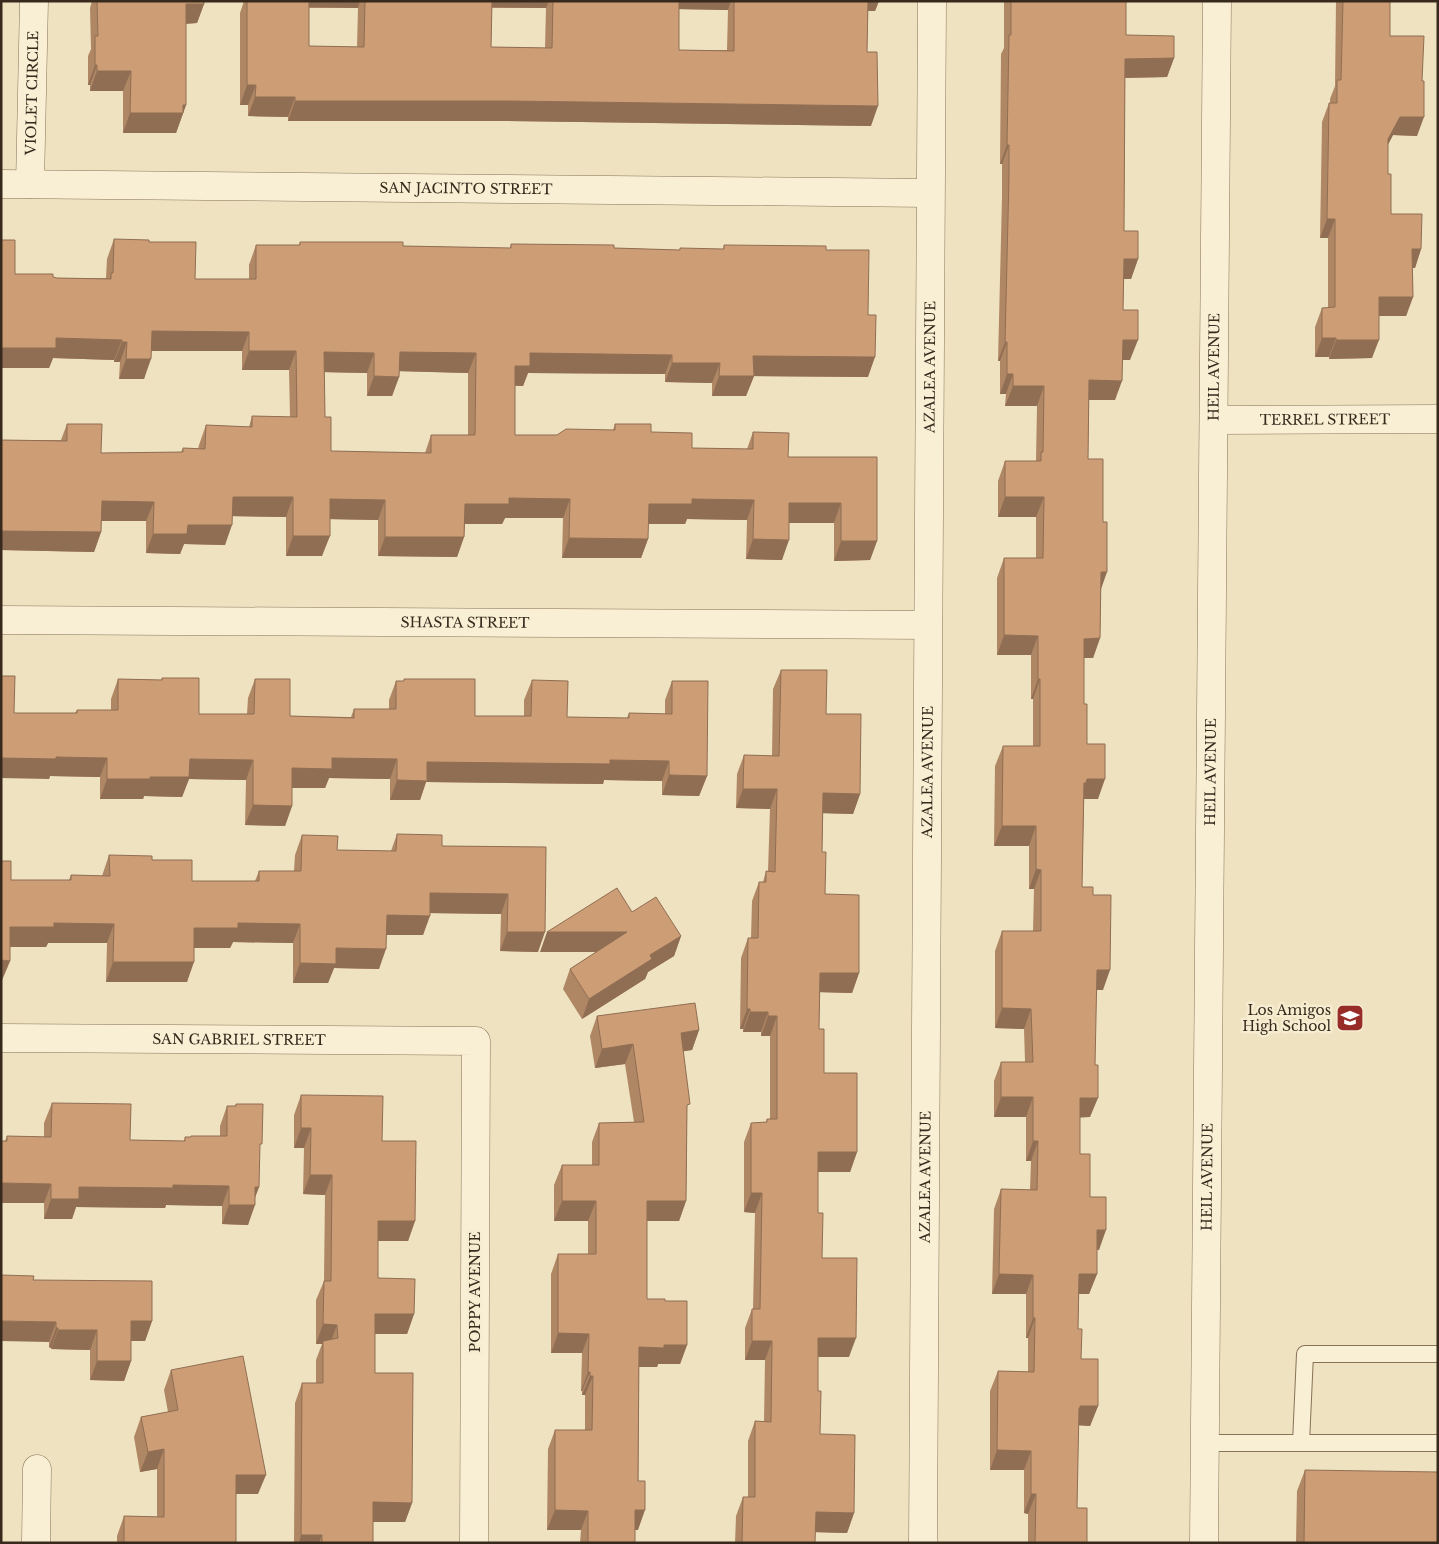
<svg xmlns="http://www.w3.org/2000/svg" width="1439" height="1544" font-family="'Libre Baskerville',serif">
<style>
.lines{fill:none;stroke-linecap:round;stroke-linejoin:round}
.service-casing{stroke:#887358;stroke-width:18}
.minor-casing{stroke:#887358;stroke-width:29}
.service{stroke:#f9efd4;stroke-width:16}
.minor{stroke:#f9efd4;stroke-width:28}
.wall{fill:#b08765;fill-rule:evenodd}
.shaded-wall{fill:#906e53}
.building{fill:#cd9d76;stroke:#906e53;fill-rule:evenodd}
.labels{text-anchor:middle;stroke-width:5;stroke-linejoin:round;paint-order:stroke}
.street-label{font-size:14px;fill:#372a1d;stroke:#f6ecd0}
.poi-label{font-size:14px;fill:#372a1d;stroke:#f6ecd0;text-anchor:end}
</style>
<rect width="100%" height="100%" fill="#eee2c0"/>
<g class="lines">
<defs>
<g id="service">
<polyline points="1205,1443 1438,1443"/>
<polyline points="1301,1443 1305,1354 1438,1354"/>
</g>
<g id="minor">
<path id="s1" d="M1 184 930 193"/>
<path id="s2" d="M30 184 34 1"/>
<path id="s3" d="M1214 420 1438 419"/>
<path id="s4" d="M1 620 928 625"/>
<path id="s5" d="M1 1038 476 1041 474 1543"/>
<polyline points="36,1543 37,1469"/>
<path id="s6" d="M923 1543 932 1"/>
<path id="s7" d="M1204 1543 1217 1"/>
</g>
</defs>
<!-- service casing -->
<use href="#service" class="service-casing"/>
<!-- minor casing -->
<use href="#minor" class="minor-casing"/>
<!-- service -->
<use href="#service" class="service"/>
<!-- minor -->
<use href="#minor" class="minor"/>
</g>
<!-- wall -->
<g class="wall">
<polygon points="92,1 204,1 204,4 197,23 186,24 186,105 176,133 123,133 123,91 90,91 90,85 88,85 88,56 91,49 90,8"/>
<path d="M244 1H879L875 11H868L867 52 871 126 503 121H288V117L248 116V105H240V13ZM309 8H358L357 47 309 46ZM492 8H546L545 48 491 47ZM679 9 728 10 727 50H679Z"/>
<polygon points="1004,1 1126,1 1126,35 1174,58 1167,77 1125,78 1124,231 1138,259 1131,279 1124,279 1123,310 1130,360 1122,360 1115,400 1089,400 1088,459 1101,589 1100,638 1093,658 1084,658 1084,704 1087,744 1098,799 1084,799 1082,887 1093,895 1103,990 1096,990 1090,1117 1080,1117 1080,1154 1090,1197 1099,1250 1097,1249 1097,1274 1089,1294 1079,1294 1078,1329 1081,1359 1098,1406 1090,1426 1078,1425 1077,1508 1087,1543 1028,1543 1028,1514 1024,1513 1024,1470 990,1470 990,1391 998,1371 1028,1372 1028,1338 1026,1338 1026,1294 992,1294 994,1209 1001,1189 1030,1190 1031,1161 1026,1161 1026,1117 994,1117 994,1081 1001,1062 1025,1062 1024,1029 995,1028 995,951 1002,931 1033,931 1034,889 1029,889 1029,846 994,846 995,766 1003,746 1033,746 1033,699 1031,699 1031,655 997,655 997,578 1004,558 1036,558 1036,517 998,517 998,481 1005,461 1036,461 1037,406 1005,406 1006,394 1000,394 1000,361 998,361 1002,197 1002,164 1000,164 1001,54 1004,48"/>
<polygon points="1336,1 1390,1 1390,36 1417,136 1393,135 1388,145 1388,174 1391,214 1421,249 1415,268 1413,268 1413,297 1406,316 1379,316 1372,358 1329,359 1329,357 1315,357 1315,327 1322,308 1328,308 1328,238 1320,238 1322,122 1329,103 1330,103 1330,99 1335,86"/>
<path d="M114 239 149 242 195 279H249V265L256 245H299L300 242 403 246 510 248 511 244 614 248 680 250 723 249 724 245 826 250 868 377 754 376 746 396H712V383L665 382V374L528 373 523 386H515V435H557L613 430 615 424 651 432 692 448 747 449 753 432 788 457H877V541L870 560 834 561V523H789L782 560 746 559 747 520 687 519 685 524H648V539L641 558H562L563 518H505L502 524H465L464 537 457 557 378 556V520L330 519 322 556H286V517L232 516 225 545 184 544 180 554 146 553V521H101V532L94 552 1 550V440H61L67 424 101 453 181 452 183 448 198 449 199 445 206 425 249 427 252 416 290 417 289 370H242V351H151L144 379H119L120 362H114V360L53 358 49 368H1V240L15 274 57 278H106L107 259ZM399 371 468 373V435H431L425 453 331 451 325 417 324 372 367 373V396H392L399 377Z"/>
<polygon points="781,670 826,714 860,794 853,814 823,813 822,852 825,894 859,973 852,993 820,992 819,1029 824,1073 857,1152 850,1172 818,1172 818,1213 822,1258 849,1357 818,1357 818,1391 820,1434 854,1513 847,1533 815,1532 815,1543 735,1543 736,1516 743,1497 748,1497 748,1441 755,1421 764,1422 765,1360 745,1360 745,1328 752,1309 753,1309 755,1213 744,1212 744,1142 751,1123 766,1122 767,1119 770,1119 770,1036 761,1036 761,1032 743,1032 743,1029 740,1029 741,958 748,938 751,938 752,901 759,882 763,882 766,871 768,871 770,809 736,808 737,774 744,755 772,756 773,689"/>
<polygon points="162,678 199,714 247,714 248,698 255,679 290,716 351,717 354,709 389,709 389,700 396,681 404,681 404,679 475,716 524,716 524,700 532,680 567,717 627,718 629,713 665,714 665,700 672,681 707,776 699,796 662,795 662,781 604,780 603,784 426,782 420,800 390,800 390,779 329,778 325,788 292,788 292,806 285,826 245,825 246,780 189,779 182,797 144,796 143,799 100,799 100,777 50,776 49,779 14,713 75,713 77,710 111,710 111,699 118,679 161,680"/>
<polygon points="397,834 442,846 546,847 538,952 500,951 501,914 430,913 423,935 386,935 379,969 334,968 328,983 293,983 293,943 233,942 230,948 194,948 187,982 106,982 107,943 48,943 46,947 10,947 10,961 2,980 11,880 69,880 71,875 102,876 109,855 152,860 192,881 255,881 259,871 294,871 295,855 302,835 337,850 391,851"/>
<polygon points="632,912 681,936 674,956 648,972 645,979 582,1019 563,989 570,969 596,952 540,952"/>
<polygon points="597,1016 699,1030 692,1050 683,1051 687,1112 686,1201 679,1221 647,1221 647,1299 665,1301 687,1345 680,1364 658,1364 657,1367 639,1367 638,1530 635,1530 635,1543 580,1543 581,1530 547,1530 548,1449 555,1430 585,1430 585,1395 582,1395 582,1391 581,1391 582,1353 551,1353 551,1274 558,1254 588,1254 588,1221 554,1221 554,1185 562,1165 592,1165 592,1142 599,1123 634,1122 625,1064 595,1068 590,1036"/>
<polygon points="301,1095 382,1141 415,1221 408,1241 378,1241 378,1278 414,1314 407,1334 375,1334 375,1373 412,1503 405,1522 373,1522 373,1543 294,1543 295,1403 302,1383 316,1383 316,1360 322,1344 316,1344 316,1300 324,1281 325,1195 303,1194 304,1148 294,1148 294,1115"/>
<polygon points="52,1103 130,1140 184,1141 185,1137 191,1137 191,1136 220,1136 220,1126 227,1106 235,1106 236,1104 259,1152 259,1187 255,1198 248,1225 222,1224 222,1206 166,1205 165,1208 76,1207 72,1219 44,1219 44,1203 1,1203 1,1141 5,1141 7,1136 44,1137 44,1123"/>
<polygon points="33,1280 152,1321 145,1341 131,1341 131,1361 124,1381 90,1380 90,1350 51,1349 51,1348 49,1347 49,1342"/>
<polygon points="171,1370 258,1494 236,1494 236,1543 117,1543 117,1536 124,1516 157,1517 157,1469 140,1472 134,1437 141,1417 168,1412 164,1390"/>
<polygon points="1305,1470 1438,1543 1296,1543 1297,1491"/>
</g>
<!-- shaded-wall -->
<g class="shaded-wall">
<polygon points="305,1 360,1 358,8 303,7"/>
<polygon points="487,1 549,1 546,8 485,7"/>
<polygon points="675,1 731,1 728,10 672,9"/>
<polygon points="865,1 879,1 875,11 861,11"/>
<polygon points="186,4 204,4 197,23 179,24"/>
<polygon points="1174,58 1167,77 1118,78 1125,59"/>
<polygon points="95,65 97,65 90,85 88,85"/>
<polygon points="97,71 131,71 123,91 90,91"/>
<polygon points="247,85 256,85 248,105 240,105"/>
<polygon points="255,97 295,97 288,117 248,116"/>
<polygon points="295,101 510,101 878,106 871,126 503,121 288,121"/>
<polygon points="183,105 186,105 176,133 123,133 130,113"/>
<polygon points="1400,117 1424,117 1417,136 1393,135 1381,157 1388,139"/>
<polygon points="1007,145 1009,145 1002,164 1000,164"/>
<polygon points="1327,219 1335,219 1328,238 1320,238"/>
<polygon points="1412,249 1421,249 1415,268 1406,268"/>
<polygon points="1124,259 1138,259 1131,279 1117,279"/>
<polygon points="1379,297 1413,297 1406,316 1372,316"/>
<polygon points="152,331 249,332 242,351 145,351"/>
<polygon points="56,338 122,340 114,360 53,358 49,368 1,368 1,348"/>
<polygon points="1322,338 1336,338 1329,357 1315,357"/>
<polygon points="1123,340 1138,340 1130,360 1115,360"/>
<polygon points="1336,340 1379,340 1372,358 1329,359"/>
<polygon points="122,342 127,342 120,362 114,362"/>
<polygon points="1005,342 1007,342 1000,361 998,361"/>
<polygon points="249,351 296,351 289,370 242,370"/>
<polygon points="324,352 374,353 367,373 317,372"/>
<polygon points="400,352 476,353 468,373 393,371"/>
<polygon points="530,353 672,355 665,374 528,373 523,386 508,385 515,366"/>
<polygon points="753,356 875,357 868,377 746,376"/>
<polygon points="126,359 151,359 144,379 119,379"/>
<polygon points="672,363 720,363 712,383 665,382"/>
<polygon points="1007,374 1013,374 1006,394 1000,394"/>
<polygon points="374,376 399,377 392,396 367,396"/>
<polygon points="719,376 754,376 746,396 712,396"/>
<polygon points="1089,380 1122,381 1115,400 1082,400"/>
<polygon points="1013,386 1044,386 1037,406 1005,406"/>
<polygon points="233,497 293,497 286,517 226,516"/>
<polygon points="1005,497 1044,497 1036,517 998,517"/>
<polygon points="509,498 570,499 563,518 505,518 502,524 458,524 465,504"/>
<polygon points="330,499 385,500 378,520 323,519"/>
<polygon points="692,499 754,500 747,520 687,519 685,524 641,524 649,504"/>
<polygon points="102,501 154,502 146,521 94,521"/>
<polygon points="789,503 841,503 834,523 782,523"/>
<polygon points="188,525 232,525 225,545 184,544 180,554 146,553 153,534"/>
<polygon points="1,531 101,532 94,552 1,550"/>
<polygon points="293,536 330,536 322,556 286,556"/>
<polygon points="385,537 464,537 457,557 378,556"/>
<polygon points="569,538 648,539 641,558 562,558"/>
<polygon points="753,539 789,540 782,560 746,559"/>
<polygon points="841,541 877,541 870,560 834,561"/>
<polygon points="1101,572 1107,572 1100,592"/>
<polygon points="1004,635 1038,636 1031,655 997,655"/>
<polygon points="1100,638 1093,658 1077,658 1084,639"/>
<polygon points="1038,679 1040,679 1033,699 1031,699"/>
<polygon points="56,757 107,758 100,777 50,776 49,779 1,778 1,758"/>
<polygon points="332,758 397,759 390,779 329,778 325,788 285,788 292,768"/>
<polygon points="190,759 253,760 246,780 189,779 182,797 144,796 143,799 100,799 107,779 150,777"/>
<polygon points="610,760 669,761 662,781 604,780 603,784 426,782 420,800 390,800 397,780 427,762"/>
<polygon points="669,775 707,776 699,796 662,795"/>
<polygon points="1087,779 1105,779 1098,799 1081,799 1084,783"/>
<polygon points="743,789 777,789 770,809 736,808"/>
<polygon points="823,793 860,794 853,814 816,813"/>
<polygon points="253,805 292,806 285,826 245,825"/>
<polygon points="1002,826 1036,826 1029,846 994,846"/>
<polygon points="1036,869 1041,870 1034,889 1029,889"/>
<polygon points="430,893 508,894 501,914 423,913"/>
<polygon points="387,915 430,916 423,935 380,935"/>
<polygon points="54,923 114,924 107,943 48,943 46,947 3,947 10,927"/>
<polygon points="238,923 300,924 293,943 233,942 230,948 187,948 194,928"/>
<polygon points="507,932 545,932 538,952 500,951"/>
<polygon points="547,932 627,932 619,952 540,952"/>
<polygon points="681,936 674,956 648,972 645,979 582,1019 589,999 650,955"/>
<polygon points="336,948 386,949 379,969 334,968 328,983 293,983 300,963"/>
<polygon points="1,960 10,961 2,980 1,980"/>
<polygon points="113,962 194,962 187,982 106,982"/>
<polygon points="1097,970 1110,970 1103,990 1089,990"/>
<polygon points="820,973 859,973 852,993 813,992"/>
<polygon points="1002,1008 1031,1009 1024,1029 995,1028"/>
<polygon points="747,1009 750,1009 743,1029 740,1029"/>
<polygon points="750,1012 768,1012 761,1032 743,1032"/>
<polygon points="768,1016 777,1016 770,1036 761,1036"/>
<polygon points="699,1030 692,1050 673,1053 681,1033"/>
<polygon points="633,1044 625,1064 595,1068 602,1049"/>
<polygon points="1001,1097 1033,1097 1026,1117 994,1117"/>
<polygon points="1080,1098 1098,1098 1090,1117 1073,1118"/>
<polygon points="301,1128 311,1128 304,1148 294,1148"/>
<polygon points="1033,1141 1038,1141 1031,1161 1026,1161"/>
<polygon points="818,1152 857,1152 850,1172 811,1172"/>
<polygon points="310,1175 332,1175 325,1195 303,1194"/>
<polygon points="1,1183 51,1184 44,1203 1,1203"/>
<polygon points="173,1185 229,1186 222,1206 166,1205 165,1208 76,1207 72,1219 44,1219 51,1199 79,1187"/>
<polygon points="255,1187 259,1187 252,1205 255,1205 248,1225 222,1224 229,1205"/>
<polygon points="751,1193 762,1193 755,1213 744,1212"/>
<polygon points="562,1201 596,1201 588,1221 554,1221"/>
<polygon points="647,1201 686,1201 679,1221 640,1221"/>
<polygon points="378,1221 415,1221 408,1241 370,1241"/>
<polygon points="1097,1230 1106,1230 1099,1250 1090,1249"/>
<polygon points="999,1274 1033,1275 1026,1294 992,1294"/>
<polygon points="1079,1274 1097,1274 1089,1294 1072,1294"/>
<polygon points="375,1314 414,1314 407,1334 368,1334"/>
<polygon points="1033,1318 1035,1318 1028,1338 1026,1338"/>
<polygon points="1,1321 56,1322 49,1342 1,1341"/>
<polygon points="131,1321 152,1321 145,1341 124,1341"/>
<polygon points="323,1324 337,1325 330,1344 323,1341 322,1344 316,1344"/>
<polygon points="56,1328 58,1328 51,1348 49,1347"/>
<polygon points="58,1330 97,1330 90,1350 51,1349"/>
<polygon points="558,1333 589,1334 582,1353 551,1353"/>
<polygon points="818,1338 856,1338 849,1357 811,1357"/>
<polygon points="752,1341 772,1341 765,1360 745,1360"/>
<polygon points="664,1345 687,1345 680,1364 658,1364 657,1367 632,1367 639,1347"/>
<polygon points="97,1361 131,1361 124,1381 90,1380"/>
<polygon points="588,1372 590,1372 582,1391 581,1391"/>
<polygon points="590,1376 593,1376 585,1395 582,1395"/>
<polygon points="1080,1406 1098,1406 1090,1426 1074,1425 1079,1408"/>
<polygon points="164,1449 157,1469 140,1472 148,1452"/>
<polygon points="997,1450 1031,1451 1024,1470 990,1470"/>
<polygon points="236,1475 266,1475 258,1494 229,1494"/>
<polygon points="1031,1494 1036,1494 1028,1514 1024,1513"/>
<polygon points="373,1502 412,1503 405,1522 366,1522"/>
<polygon points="555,1510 588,1511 581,1530 547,1530"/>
<polygon points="635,1510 645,1510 638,1530 628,1530"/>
<polygon points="816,1512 854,1513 847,1533 809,1532"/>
<polygon points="301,1535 322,1535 319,1543 299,1543"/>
</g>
<!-- building -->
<g class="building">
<polygon points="97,1 204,1 204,4 186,4 186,105 183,105 183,113 130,113 131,71 97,71 97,65 95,65 95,36 98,36"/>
<polygon points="247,1 309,1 309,46 364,47 365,1 492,1 491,47 552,48 553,1 679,1 679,50 734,51 734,1 868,1 867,52 877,52 878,106 510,101 295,101 295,97 255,97 256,85 247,85"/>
<polygon points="1011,1 1126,1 1126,35 1174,36 1174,58 1125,59 1124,231 1138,231 1138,259 1124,259 1123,310 1138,310 1138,340 1123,340 1122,381 1089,380 1088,459 1103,459 1103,522 1107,522 1107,572 1101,572 1100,638 1084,639 1084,704 1087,704 1087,744 1105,744 1105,779 1087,779 1086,783 1084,783 1082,887 1093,887 1093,895 1111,895 1110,970 1097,970 1095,1065 1098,1065 1098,1098 1080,1098 1080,1154 1090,1154 1090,1197 1106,1197 1106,1230 1097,1230 1097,1274 1079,1274 1078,1329 1082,1329 1081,1359 1098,1359 1098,1406 1080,1406 1080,1408 1079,1408 1077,1508 1087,1508 1087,1543 1035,1543 1036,1494 1031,1494 1031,1451 997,1450 998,1371 1034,1372 1035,1318 1033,1318 1033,1275 999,1274 1001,1189 1037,1190 1038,1141 1033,1141 1033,1097 1001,1097 1001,1062 1033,1062 1031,1009 1002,1008 1002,931 1041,931 1041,870 1036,869 1036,826 1002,826 1003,746 1040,746 1040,679 1038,679 1038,636 1004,635 1004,558 1043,558 1044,497 1005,497 1005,461 1041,461 1041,452 1043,452 1044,386 1013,386 1013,374 1007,374 1007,342 1005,342 1009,177 1009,145 1007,145 1009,35 1011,35"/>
<polygon points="1343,1 1390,1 1390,36 1424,36 1422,81 1424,81 1424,117 1400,117 1388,139 1388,174 1391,174 1391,214 1422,214 1421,249 1412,249 1413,297 1379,297 1379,340 1336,340 1336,338 1322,338 1322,308 1335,307 1335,219 1327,219 1329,103 1337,103 1337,80 1341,80"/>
<path d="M114 239 149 240V242H196L195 279H256V245H300V242H403V246L511 248V244L614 245V248L680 250V248L724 249V245L826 246V250H869L868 315H876L875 357 753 356 754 376H719L720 363H672V355L530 353V366H515V435H557L566 429 615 430V424H651V432L692 433V448L753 449V432L789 433 788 457H877V541H841V503H789V540L753 539 754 500 692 499V504H649L648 539 569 538 570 499 509 498V504H465L464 537H385V500L330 499V536H293V497H233L232 525H188L187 534H153L154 502 102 501 101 532 1 531V440L67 441V424H102L101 453 183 452V448L205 449 206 425 252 427V416L297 417 296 351H249V332L152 331 151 359H126L127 342H122V340L56 338V348H1V240H15V274H53V277L57 278 111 279V273H113ZM324 352 374 353V376L399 377 400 352 476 353 475 435H431V453L331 451V417H325Z"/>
<polygon points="781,670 827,670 826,714 861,714 860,794 823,793 822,852 826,852 825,894 859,895 859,973 820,973 819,1029 824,1029 824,1073 857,1073 857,1152 818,1152 818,1213 823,1213 822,1258 857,1258 856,1338 818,1338 818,1391 821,1391 820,1434 855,1435 854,1513 816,1512 815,1543 742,1543 743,1497 755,1497 755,1421 771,1422 772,1341 752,1341 752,1309 760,1309 762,1193 751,1193 751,1123 767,1122 767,1119 777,1119 777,1016 768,1016 768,1012 750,1012 750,1009 747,1009 748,938 758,938 759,882 766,882 766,871 775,872 777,789 743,789 744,755 779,756"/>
<polygon points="1,676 15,676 14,713 77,713 77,710 118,710 118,679 162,680 162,678 199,678 199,714 254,714 255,679 290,679 290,716 354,718 354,709 396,709 396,681 404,681 404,679 475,679 475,716 531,716 532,680 568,681 567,717 629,718 629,713 672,714 672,681 708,681 707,776 669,775 669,761 610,760 610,764 427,762 427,781 397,780 397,759 332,758 332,769 292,768 292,806 253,805 253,760 190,759 189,777 150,777 150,779 107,779 107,758 56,757 56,759 1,758"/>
<polygon points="397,834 442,835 442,846 546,847 545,932 507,932 508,894 430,893 430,916 387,915 386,949 336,948 336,964 300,963 300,924 238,923 238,928 194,928 194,962 113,962 114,924 54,923 54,927 10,927 10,961 1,960 1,861 11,861 11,880 71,880 71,875 110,876 109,855 152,856 152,860 192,860 192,881 259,881 259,871 301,871 302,835 338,836 337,850 396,851"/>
<polygon points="617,888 632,912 656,897 681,936 650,955 652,959 589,999 570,969 627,932 547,932"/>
<polygon points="695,1003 699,1030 681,1033 690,1104 687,1105 686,1201 647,1201 647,1299 665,1299 665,1301 687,1301 687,1345 664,1345 664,1348 639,1347 638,1481 645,1481 645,1510 635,1510 635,1543 588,1543 588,1511 555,1510 555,1430 592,1430 593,1376 590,1376 590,1372 588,1372 589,1334 558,1333 558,1254 596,1254 596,1201 562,1201 562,1165 599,1165 599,1123 644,1122 633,1044 602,1049 597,1016"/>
<polygon points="301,1095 383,1096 382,1141 416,1141 415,1221 378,1221 378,1278 415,1279 414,1314 375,1314 375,1373 413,1373 412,1503 373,1502 373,1543 322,1543 322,1535 301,1535 302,1383 323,1383 323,1341 338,1338 337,1325 323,1324 324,1281 331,1281 332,1175 310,1175 311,1128 301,1128"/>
<polygon points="52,1103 131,1104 130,1140 185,1141 185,1137 191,1137 191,1136 227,1136 227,1106 236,1106 236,1104 263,1104 262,1144 260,1144 259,1187 255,1187 255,1205 229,1205 229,1186 173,1185 173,1188 79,1187 79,1199 51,1199 51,1184 1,1183 1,1141 7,1141 7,1136 51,1137"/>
<polygon points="1,1275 34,1276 33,1280 152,1281 152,1321 131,1321 131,1361 97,1361 97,1330 58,1330 58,1328 56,1328 56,1322 1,1321"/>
<polygon points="243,1356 266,1475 236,1475 236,1543 124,1543 124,1516 164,1517 164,1449 148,1452 141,1417 178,1410 171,1370"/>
<polygon points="1305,1470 1438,1472 1438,1543 1304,1543"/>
</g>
<!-- icons -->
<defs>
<symbol id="school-square" viewBox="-11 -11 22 22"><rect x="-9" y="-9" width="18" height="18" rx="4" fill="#972b27" stroke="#f6ecd0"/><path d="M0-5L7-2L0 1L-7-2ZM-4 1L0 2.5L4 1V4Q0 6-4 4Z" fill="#fff"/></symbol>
</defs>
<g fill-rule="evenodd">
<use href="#school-square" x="1334" y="1002" width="32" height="32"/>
</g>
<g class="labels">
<!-- street labels -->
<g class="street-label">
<text dy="5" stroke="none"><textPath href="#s2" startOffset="91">VIOLET CIRCLE</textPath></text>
<text dy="5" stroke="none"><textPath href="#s1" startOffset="465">SAN JACINTO STREET</textPath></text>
<text dy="5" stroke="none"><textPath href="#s6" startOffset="1176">AZALEA AVENUE</textPath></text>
<text dy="5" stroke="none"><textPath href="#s7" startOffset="1176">HEIL AVENUE</textPath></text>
<text dy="5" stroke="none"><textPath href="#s3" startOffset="111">TERREL STREET</textPath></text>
<text dy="5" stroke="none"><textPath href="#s4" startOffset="464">SHASTA STREET</textPath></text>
<text dy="5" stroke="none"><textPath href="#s6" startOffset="771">AZALEA AVENUE</textPath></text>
<text dy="5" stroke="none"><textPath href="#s7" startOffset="771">HEIL AVENUE</textPath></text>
<text dy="5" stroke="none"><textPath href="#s5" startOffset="238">SAN GABRIEL STREET</textPath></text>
<text dy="5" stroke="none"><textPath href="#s6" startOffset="366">AZALEA AVENUE</textPath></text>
<text dy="5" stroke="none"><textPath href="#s7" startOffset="366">HEIL AVENUE</textPath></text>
<text transform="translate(475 1292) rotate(-90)" y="5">POPPY AVENUE</text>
</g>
<!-- poi labels -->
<g class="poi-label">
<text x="1331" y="1015">Los Amigos<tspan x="1331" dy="16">High School</tspan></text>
</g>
</g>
<!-- border -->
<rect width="1439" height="1544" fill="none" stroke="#372a1d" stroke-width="5"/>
</svg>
